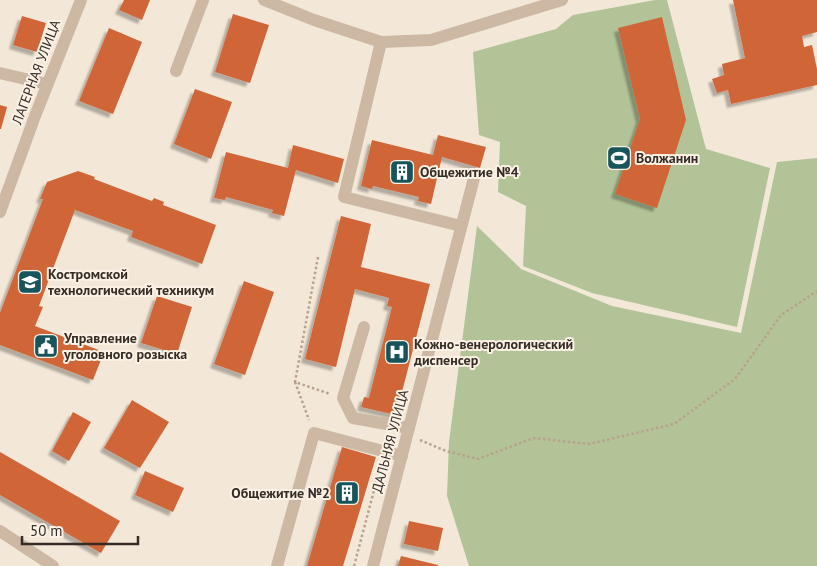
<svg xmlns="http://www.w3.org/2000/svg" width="817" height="566" font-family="'PT Sans',sans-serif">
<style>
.green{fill:#b2c397}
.building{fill:#d06539;filter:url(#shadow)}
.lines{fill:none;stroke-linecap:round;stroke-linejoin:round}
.path{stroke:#b8a28d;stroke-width:2.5;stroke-dasharray:2.5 2.5;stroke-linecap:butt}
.minor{stroke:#ccb8a3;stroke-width:12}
.labels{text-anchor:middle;stroke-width:4;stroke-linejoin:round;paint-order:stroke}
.street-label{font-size:14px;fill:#362c26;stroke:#fbf2e5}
.poi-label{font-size:14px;font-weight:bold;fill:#362c26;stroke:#fbf2e5;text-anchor:start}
</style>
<defs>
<filter id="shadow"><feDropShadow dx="-4" dy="4" stdDeviation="1" flood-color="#0004"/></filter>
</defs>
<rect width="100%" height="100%" fill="#f3e8d8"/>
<!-- green -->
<g class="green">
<polygon points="655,0 667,0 706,149 770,168 737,327 592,293 523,266 526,206 498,192 500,142 479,135 473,52 556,29 573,15"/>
<polygon points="817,158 817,566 469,566 447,496 449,442 477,226 521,269 612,306 741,333 777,162"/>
</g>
<!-- building -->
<g class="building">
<polygon points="124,0 150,0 142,20 119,10"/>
<polygon points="733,0 817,0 817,32 802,36 804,47 812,45 817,69 817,85 731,104 728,90 717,93 712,79 724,75 722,64 745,58"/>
<polygon points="233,14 269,25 250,83 215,72"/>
<polygon points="22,16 46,23 37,52 13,45"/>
<polygon points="662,17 686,120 657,208 615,194 640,119 618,28"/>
<polygon points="109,28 142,42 113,114 79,101"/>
<polygon points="195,89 232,102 211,159 174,144"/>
<polygon points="0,105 7,107 1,129 0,129"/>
<polygon points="438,135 486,147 480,168 442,157 431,204 418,201 419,197 373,186 372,189 361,186 372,140 433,155"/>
<polygon points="293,145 344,159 338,183 296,170 284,216 272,213 273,210 226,197 225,200 214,198 226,152 288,168"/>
<polygon points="78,171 95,177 94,179 152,201 154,198 164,202 163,205 216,225 202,264 131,237 133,231 75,210 39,306 43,307 35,326 104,352 93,380 0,345 0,313 43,199 40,199 47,182"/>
<polygon points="341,216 371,224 361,267 430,284 396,415 361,407 364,397 369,398 392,307 387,306 389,298 355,289 336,367 305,359"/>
<polygon points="244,281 274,292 245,375 214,364"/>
<polygon points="157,296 192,307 177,354 141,343"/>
<polygon points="132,400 169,422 140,468 104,448"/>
<polygon points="73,412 91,422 69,461 52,451"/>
<polygon points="342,447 376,457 354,530 343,566 307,566"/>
<polygon points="0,452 120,521 101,553 0,495"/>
<polygon points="145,471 184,488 173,512 135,495"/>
<polygon points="409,521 443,528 438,551 404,544"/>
<polygon points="401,556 438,565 438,566 398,566"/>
</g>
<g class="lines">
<!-- path -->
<g class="path">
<polyline points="318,257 295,382 330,394"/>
<polyline points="295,382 309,420"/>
<polyline points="420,440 446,451 478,459 534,438 589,444 674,424 735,379 781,315 817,291"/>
<polyline points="354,566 381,464"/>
</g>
<!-- minor -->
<g class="minor">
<polyline points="264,0 314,20 381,42 431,40 562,0"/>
<polyline points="381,42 344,197 461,226"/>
<polyline points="176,71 203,0"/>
<polyline points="0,73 47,84"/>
<polyline points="0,212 35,116 81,0"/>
<polyline points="364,327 343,398 353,418 409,428"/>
<polyline points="0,531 53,566"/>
<polyline points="277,566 314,433 402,456"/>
<polyline points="373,566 474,178"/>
</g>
</g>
<!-- icons -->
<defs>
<symbol id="stadium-square" viewBox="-11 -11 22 22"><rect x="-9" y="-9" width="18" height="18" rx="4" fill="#18545b" stroke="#fbf2e5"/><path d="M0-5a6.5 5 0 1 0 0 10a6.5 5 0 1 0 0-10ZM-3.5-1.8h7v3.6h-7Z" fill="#fff"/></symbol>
<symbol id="building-square" viewBox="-11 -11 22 22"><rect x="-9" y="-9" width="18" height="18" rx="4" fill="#18545b" stroke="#fbf2e5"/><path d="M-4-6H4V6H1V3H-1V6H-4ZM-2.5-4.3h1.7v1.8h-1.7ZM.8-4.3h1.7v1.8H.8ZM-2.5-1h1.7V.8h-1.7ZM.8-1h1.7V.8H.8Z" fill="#fff"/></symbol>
<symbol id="university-square" viewBox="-11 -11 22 22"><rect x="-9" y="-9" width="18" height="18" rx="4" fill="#18545b" stroke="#fbf2e5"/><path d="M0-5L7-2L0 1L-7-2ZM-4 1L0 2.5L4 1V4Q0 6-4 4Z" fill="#fff"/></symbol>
<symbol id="civic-square" viewBox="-11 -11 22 22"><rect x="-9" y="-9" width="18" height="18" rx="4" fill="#18545b" stroke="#fbf2e5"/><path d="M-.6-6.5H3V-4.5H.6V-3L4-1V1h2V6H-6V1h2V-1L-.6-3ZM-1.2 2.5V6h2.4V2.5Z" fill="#fff"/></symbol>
<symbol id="hospital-square" viewBox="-11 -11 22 22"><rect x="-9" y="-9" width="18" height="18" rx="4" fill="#18545b" stroke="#fbf2e5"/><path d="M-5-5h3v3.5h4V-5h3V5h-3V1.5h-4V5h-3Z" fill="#fff"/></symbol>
</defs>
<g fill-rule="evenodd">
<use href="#stadium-square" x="605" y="144" width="28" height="28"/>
<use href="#building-square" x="388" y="158" width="28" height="28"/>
<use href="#university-square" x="16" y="268" width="28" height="28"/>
<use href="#civic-square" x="32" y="332" width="28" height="28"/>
<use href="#hospital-square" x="383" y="338" width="28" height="28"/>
<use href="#building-square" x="333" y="479" width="28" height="28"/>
</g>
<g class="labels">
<!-- street labels -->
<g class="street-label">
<text transform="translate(36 72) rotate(-69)" y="5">ЛАГЕРНАЯ УЛИЦА</text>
<text transform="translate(390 441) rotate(-75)" y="5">ДАЛЬНЯЯ УЛИЦА</text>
</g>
<!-- poi labels -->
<g class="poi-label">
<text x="636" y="163">Волжанин</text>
<text x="420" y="177">Общежитие №4</text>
<text x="48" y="279">Костромской<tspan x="48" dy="16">технологический техникум</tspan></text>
<text x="64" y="343">Управление<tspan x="64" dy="16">уголовного розыска</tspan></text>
<text x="414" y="349">Кожно-венерологический<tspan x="414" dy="16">диспенсер</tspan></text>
<text x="330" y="498" text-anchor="end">Общежитие №2</text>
</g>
</g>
<!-- scale -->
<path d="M22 536v8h116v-8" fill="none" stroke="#362c26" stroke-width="2.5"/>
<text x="30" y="536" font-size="15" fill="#362c26" stroke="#fbf2e5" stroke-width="4" paint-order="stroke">50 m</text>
</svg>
